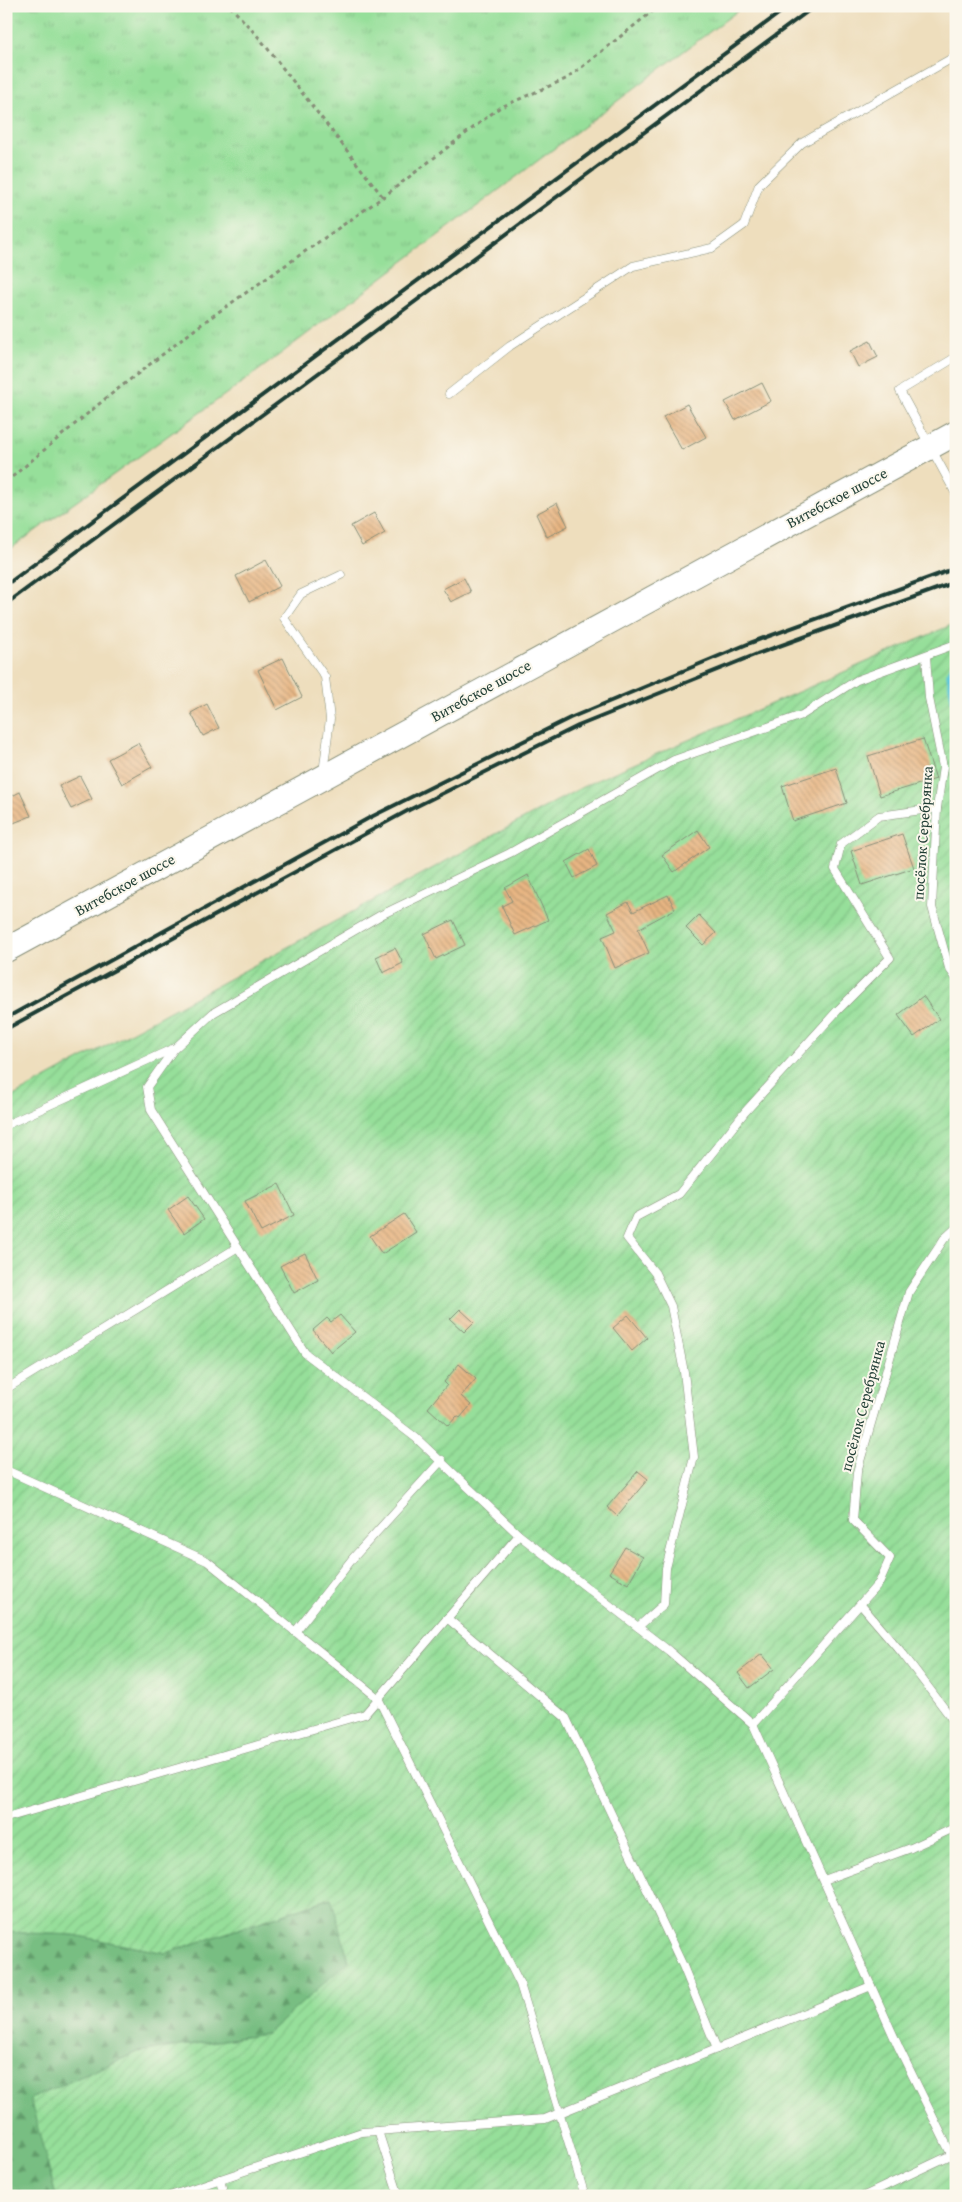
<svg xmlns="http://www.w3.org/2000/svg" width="962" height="2202" font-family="'Gentium Book Plus',serif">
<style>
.grass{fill:url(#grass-tufts);stroke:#5a8e67}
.forest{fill:url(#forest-firs);stroke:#4c7e5b}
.garden{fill:url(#garden-furrows);stroke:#5a8e67}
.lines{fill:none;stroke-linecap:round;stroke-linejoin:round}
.stream{stroke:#5fc6dc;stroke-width:5.5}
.building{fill:url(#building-back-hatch)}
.lane-casing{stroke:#868e78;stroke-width:9}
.primary-casing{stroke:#868e78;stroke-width:26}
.path{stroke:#868e78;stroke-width:3;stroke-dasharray:4 4;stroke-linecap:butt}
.lane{stroke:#fff;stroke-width:8}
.primary{stroke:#fff;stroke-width:24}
.rail{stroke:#1f3d34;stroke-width:4}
.labels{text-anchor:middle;stroke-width:4;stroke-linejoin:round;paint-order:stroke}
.street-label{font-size:15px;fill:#1f3d34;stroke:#fbf7ec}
</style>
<defs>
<pattern id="grass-tufts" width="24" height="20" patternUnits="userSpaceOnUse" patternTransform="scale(1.25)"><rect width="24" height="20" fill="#96df9a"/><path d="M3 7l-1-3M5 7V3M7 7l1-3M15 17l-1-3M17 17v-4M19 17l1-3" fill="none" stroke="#81c085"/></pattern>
<pattern id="forest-firs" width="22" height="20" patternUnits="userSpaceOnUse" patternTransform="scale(1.25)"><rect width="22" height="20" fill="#78be82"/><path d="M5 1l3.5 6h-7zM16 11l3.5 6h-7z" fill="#629c6b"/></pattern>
<pattern id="garden-furrows" width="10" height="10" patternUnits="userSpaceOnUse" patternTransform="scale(1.25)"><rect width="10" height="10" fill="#96df9a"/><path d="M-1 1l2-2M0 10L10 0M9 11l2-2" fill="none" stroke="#81c085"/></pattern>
<pattern id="building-back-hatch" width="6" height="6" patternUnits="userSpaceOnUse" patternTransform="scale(1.25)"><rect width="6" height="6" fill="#e8b683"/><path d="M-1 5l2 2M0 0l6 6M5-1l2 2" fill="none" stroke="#bb956c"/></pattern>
</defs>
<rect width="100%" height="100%" fill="#fbf7ec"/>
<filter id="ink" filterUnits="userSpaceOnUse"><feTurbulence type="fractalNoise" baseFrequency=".02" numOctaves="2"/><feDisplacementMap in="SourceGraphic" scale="10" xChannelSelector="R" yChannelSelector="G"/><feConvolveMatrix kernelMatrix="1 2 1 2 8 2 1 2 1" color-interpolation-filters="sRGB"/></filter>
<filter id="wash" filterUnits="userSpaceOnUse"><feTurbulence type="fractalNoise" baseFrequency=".0096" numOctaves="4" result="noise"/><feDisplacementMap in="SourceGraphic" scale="20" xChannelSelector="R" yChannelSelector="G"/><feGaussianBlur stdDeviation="1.12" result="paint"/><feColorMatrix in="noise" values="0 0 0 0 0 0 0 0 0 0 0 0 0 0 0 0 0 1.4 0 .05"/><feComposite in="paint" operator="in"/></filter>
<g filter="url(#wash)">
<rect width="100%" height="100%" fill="#eedebd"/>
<!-- grass -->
<polygon class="grass" points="6,6 744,6 251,376 6,552"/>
<!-- forest -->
<polygon class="forest" points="332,1898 349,1962 267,2034 138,2052 31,2099 56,2196 6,2196 6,1932 74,1935 166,1953"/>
<!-- garden -->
<polygon class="garden" points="956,623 956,2196 56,2196 30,2099 138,2052 267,2034 349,1961 331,1898 166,1953 74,1935 6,1932 6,1100 588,784"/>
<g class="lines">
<!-- stream -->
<polyline class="stream" points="956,661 949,674 956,714"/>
</g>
<g id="blocks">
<!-- building -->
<g class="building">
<polygon points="870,341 878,357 858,367 850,351"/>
<polygon points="762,383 771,401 735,420 725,402"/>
<polygon points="687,404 706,437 682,450 663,417"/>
<polygon points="557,503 568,526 547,537 536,514"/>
<polygon points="374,513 385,533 362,546 351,526"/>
<polygon points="266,560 280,586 249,602 236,576"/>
<polygon points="464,578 471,592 451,602 443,589"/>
<polygon points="283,658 302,697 277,710 258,670"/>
<polygon points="207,704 219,728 203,736 191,713"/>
<polygon points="923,739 936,779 880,796 868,756"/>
<polygon points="138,743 152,767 122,784 108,759"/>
<polygon points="836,768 847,803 793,821 782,786"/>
<polygon points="80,776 92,799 71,809 59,786"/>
<polygon points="20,792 31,816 6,826 6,799"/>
<polygon points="698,830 709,847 674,872 662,855"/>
<polygon points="902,834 914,868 862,885 851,851"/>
<polygon points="589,849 597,866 574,878 566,862"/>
<polygon points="528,875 548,920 515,935 502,906 512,901 505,888"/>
<polygon points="668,895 675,909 638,929 649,953 615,968 602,937 616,931 607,913 628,902 633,912"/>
<polygon points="699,915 716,933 703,945 686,928"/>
<polygon points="453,920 465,945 436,959 424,934"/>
<polygon points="395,948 403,963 383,973 376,957"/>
<polygon points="923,996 939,1019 914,1037 898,1015"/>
<polygon points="279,1184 294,1215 261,1232 245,1201"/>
<polygon points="188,1196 204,1219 184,1233 168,1210"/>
<polygon points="404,1214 416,1232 382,1254 370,1236"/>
<polygon points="305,1253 318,1280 294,1293 280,1266"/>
<polygon points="460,1309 474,1322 464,1332 450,1319"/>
<polygon points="340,1315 355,1332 331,1352 313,1330 327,1318 331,1322"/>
<polygon points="628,1315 647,1338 632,1351 613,1328"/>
<polygon points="459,1364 476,1379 461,1396 471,1405 460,1418 457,1416 448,1426 428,1408 447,1385 444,1382"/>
<polygon points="638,1471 648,1479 617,1516 607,1507"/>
<polygon points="625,1547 643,1557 628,1584 609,1573"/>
<polygon points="762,1654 774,1669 749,1688 738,1673"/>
</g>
</g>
</g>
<g filter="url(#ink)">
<use href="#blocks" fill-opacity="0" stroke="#868e78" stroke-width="1"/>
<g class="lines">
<defs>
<g id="lane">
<polyline points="956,357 900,391 956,494"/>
<polyline points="449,394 510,346 633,266 712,248 744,225 759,185 802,143 956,56"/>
<polyline points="956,644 857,680 802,715 674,760 510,853 381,915 213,1013 174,1049 147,1087 151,1110 305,1353 416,1438 519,1535 669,1651 753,1724 899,2048 956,2164"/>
<polyline points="926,656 929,698 943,767 937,808 932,907 949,968 956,978"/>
<polyline points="323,773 330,719 325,677 284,618 301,594 341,575"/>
<polyline points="6,1125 172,1049"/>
<polyline points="6,1389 238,1247"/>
<polyline points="6,1470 207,1561 378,1698 520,1984 585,2196"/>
<polyline points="861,1605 903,1654 956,1724"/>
<polyline points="447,1618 566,1718 683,1966 717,2049"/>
<polyline points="638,1627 664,1604 666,1568 694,1457 684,1372 671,1306 655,1273 627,1238 636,1217 679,1194 745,1112 837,1011 890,958 835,869 841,844 879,816 937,808"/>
<polyline points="295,1632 353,1558 442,1460"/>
<polyline points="753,1724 879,1583 890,1558 853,1520 857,1472 909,1292 944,1239 956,1228"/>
<polyline points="6,1818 365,1714 519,1535"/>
<polyline points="824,1880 911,1848 956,1827"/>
<polyline points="378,2131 399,2196"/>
<polyline points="220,2179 224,2196"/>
<polyline points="170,2196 362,2132 545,2119 871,1986"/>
<polyline points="864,2196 951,2155"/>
</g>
<polyline id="primary" points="6,950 956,433"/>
</defs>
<!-- lane casing -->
<use href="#lane" class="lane-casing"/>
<!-- primary casing -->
<use href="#primary" class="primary-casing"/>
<!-- path -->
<g class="path">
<polyline points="230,6 261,40 383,197"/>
<polyline points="6,482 105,399 207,320 383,197 499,108 568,78 659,6"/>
</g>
<!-- lane -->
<use href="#lane" class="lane"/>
<!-- primary -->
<use href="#primary" class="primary"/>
<!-- rail -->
<g class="rail">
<polyline points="6,585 789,6"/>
<polyline points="6,604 815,6"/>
<polyline points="6,1018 369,818 570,718 750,643 956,568"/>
<polyline points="6,1029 409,810 578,726 757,654 956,582"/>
</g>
</g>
</g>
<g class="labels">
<!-- street labels -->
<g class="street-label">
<text transform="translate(837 498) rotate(-28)" y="5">Витебское шоссе</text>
<text transform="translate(481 691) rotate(-29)" y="5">Витебское шоссе</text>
<text transform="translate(923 833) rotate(-86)" y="5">посёлок Серебрянка</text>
<text transform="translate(125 885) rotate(-29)" y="5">Витебское шоссе</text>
<text transform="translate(863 1406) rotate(-75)" y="5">посёлок Серебрянка</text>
</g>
</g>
<!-- margin -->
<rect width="962" height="2202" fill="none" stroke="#fbf7ec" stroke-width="25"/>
</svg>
